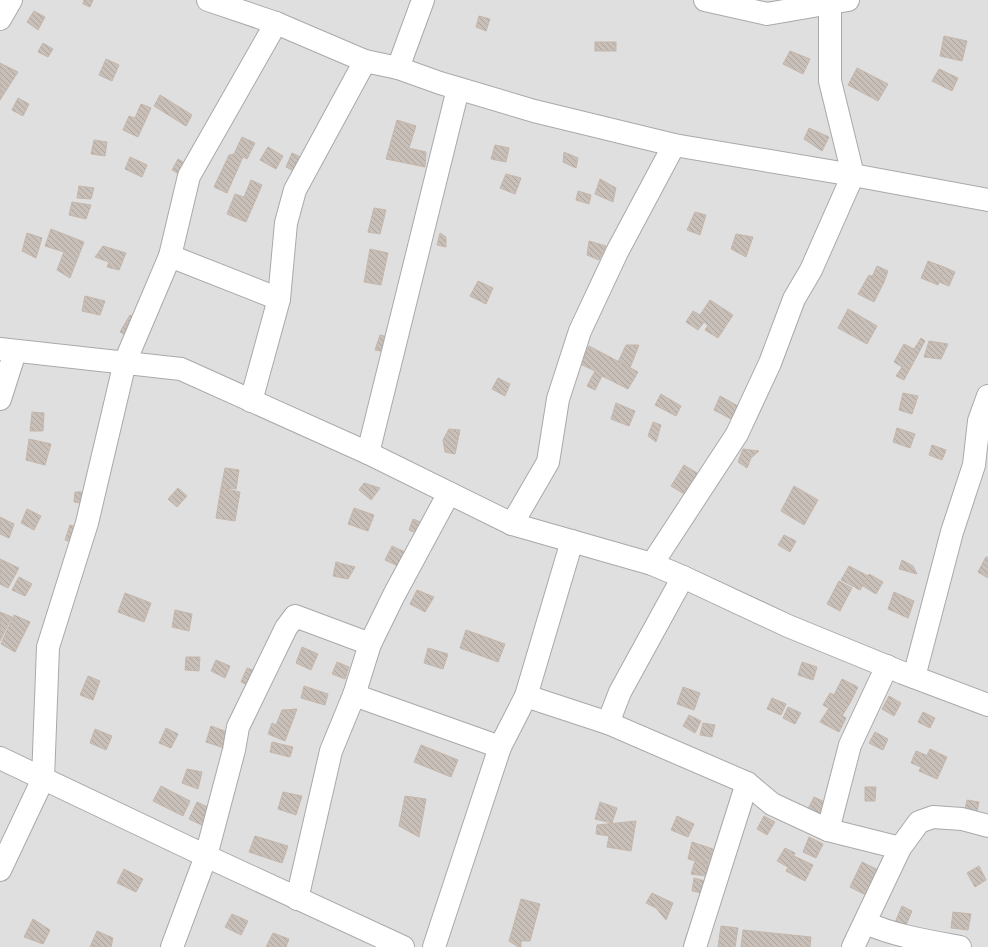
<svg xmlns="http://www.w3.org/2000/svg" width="988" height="947" font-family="'DM Sans',sans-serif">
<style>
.residential{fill:#e0dfdf}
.building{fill:url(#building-back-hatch);stroke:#c4b6ab}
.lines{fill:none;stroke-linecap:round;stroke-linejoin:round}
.minor-casing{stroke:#a9a9a9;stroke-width:24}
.minor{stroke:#fff;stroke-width:22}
</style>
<defs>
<pattern id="building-back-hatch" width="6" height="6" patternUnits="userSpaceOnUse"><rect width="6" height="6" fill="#c7bfb8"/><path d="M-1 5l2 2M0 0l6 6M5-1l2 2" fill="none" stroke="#aba49e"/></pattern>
</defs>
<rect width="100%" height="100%" fill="#f2efe9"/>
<!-- residential -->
<rect class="residential" x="0" y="0" width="988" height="947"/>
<!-- building -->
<g class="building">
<polygon points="84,0 93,0 90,7 83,4"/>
<polygon points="34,11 45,17 38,30 27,22"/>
<polygon points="479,16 490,19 486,31 476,27"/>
<polygon points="944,36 967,41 962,61 940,56"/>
<rect x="595" y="42" width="21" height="9"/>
<polygon points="43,43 53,49 48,57 38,52"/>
<polygon points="790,51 810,59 803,74 783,64"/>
<polygon points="106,59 119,65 112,81 99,75"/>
<polygon points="0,63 18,72 0,100"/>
<polygon points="857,68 888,84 878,101 848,85"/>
<polygon points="939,69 958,78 952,91 932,81"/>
<polygon points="160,95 192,115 186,126 154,106"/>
<polygon points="18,98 29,104 23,116 12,110"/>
<polygon points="141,104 151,108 138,137 123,130 129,116 135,118"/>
<polygon points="397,120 416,126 409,148 426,152 425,167 386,159"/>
<polygon points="809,128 829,137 822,151 804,139"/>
<polygon points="242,137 255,143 247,159 243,157 227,193 214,187 229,155 234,154"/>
<polygon points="94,140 107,142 105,156 91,154"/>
<polygon points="495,145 509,148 506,162 491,159"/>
<polygon points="268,147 283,156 276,169 260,160"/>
<polygon points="564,152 578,158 576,168 563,162"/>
<polygon points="292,153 305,159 299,174 286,167"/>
<polygon points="130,157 147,165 142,177 125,169"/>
<polygon points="178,159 190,166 184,177 172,170"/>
<polygon points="506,174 521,178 515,194 500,188"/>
<polygon points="600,179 616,188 613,202 595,194"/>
<polygon points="251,180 262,185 246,222 227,214 235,194 244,197"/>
<polygon points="79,186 94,188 91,199 77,198"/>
<polygon points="578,191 591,195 589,204 576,200"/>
<polygon points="72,202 91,205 86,219 69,215"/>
<polygon points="374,208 386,210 380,234 368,232"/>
<polygon points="695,212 706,215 700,235 687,230"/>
<polygon points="51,229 84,242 70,278 57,270 64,252 45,246"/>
<polygon points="27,233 42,238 36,258 22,251"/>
<polygon points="440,233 446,237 446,247 437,245"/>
<polygon points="736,234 753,237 746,257 731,249"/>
<polygon points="589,241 606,246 599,260 587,255"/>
<polygon points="103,246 126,253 119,270 107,267 109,262 95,257"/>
<polygon points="370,249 388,253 381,285 364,282"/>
<polygon points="928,261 944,267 938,285 921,278"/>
<polygon points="877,266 888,271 884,282 872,277"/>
<polygon points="944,267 955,272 949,286 939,282"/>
<polygon points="869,275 884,282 874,302 858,294"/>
<polygon points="478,281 493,288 486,304 470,296"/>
<polygon points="85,296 105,301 100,315 82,311"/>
<polygon points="710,300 733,315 718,338 705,330 708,325 704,322 698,330 686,322 693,311 700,315"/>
<polygon points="848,309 877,326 867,344 838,328"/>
<polygon points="130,315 146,324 139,342 120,332"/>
<polygon points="380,335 396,339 392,353 375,350"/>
<polygon points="921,338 925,341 904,380 896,376 902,367 894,362 904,344 914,349"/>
<polygon points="929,341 948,344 941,359 924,357"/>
<polygon points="626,345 639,345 630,368 618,362"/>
<polygon points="589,346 638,372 628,389 602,376 595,390 587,386 595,371 580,364"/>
<polygon points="498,378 510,384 505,396 492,389"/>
<polygon points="903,393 918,396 912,414 899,410"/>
<polygon points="661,394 681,406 676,416 655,405"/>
<polygon points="720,396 738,406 731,419 714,410"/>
<polygon points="616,403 635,411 629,426 611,419"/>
<polygon points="32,412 44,413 43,431 30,431"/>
<polygon points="653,422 661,425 656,442 648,436"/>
<polygon points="897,428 915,434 910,448 893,442"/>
<polygon points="449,429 460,430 455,454 445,452 443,440"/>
<polygon points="29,439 51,444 45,465 26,460"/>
<polygon points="932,445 946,450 942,460 929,455"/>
<polygon points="743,449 759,451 751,458 747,468 738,462"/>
<polygon points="684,465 697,473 684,494 671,486"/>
<polygon points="225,468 239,470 236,489 221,488"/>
<polygon points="364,483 380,488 371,500 359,490"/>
<polygon points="794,486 818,500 804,525 781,511"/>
<polygon points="178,488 187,496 177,507 168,499"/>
<polygon points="221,488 240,492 235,521 216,518"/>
<polygon points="75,492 87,492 86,504 74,502"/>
<polygon points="354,508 374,515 368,531 348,524"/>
<polygon points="27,509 41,516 34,530 21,523"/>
<polygon points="0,517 14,524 9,538 0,534"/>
<polygon points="413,519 423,523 418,534 409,530"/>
<polygon points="70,525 80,528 75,543 65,540"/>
<polygon points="784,535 796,541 790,552 778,545"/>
<polygon points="392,546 405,552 398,566 385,560"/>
<polygon points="986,557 988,557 988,578 978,572"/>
<polygon points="0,559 19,568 8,588 0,584"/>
<polygon points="902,560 913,566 917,574 899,569"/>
<polygon points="336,562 355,567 348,579 333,576"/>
<polygon points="849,566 868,576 860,590 841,580"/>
<polygon points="869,574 883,582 876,594 863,586"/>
<polygon points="19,577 32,584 25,596 12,590"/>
<polygon points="839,581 852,588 840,611 827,604"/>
<polygon points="417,590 434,597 425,612 410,604"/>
<polygon points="894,592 914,601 908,618 888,609"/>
<polygon points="125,593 151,603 144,622 118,612"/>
<polygon points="175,610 192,614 189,631 172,627"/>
<polygon points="0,612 12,617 0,641"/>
<polygon points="14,615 30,622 15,652 1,644"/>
<polygon points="466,630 505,644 498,662 460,648"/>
<polygon points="302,647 318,654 311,670 296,663"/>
<polygon points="428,648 448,654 443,669 424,663"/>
<polygon points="186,657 200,657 199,671 185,670"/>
<polygon points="216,660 230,666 225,678 211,671"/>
<polygon points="337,662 349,667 345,679 332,674"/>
<polygon points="802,662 817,667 813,680 798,675"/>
<polygon points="247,668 255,671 248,685 241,682"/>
<polygon points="88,676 100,681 93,700 80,695"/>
<polygon points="842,679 858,687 850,703 834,695"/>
<polygon points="304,686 328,694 325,705 301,698"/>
<polygon points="683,687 700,693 694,710 677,704"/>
<polygon points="830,693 850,703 842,716 823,705"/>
<polygon points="889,696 901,703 894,716 882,709"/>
<polygon points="772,698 786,704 781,715 767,709"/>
<polygon points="788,707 801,713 795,724 783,718"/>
<polygon points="829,708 846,718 839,732 820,722"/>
<polygon points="297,709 285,741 268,734 272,723 276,725 282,710"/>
<polygon points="923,712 935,718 930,728 918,722"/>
<polygon points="689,715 701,721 695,733 683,726"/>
<polygon points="703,723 715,725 712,737 700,735"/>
<polygon points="211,726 230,733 224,748 206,742"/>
<polygon points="166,728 178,734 171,748 159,743"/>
<polygon points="95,729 112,736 106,750 90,743"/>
<polygon points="875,732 888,739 883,750 869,743"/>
<polygon points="272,742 293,747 290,757 270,752"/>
<polygon points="421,745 458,760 451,777 414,762"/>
<polygon points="930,749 947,757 937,779 919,771"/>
<polygon points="916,751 926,755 921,767 911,763"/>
<polygon points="187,769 202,772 198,789 182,783"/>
<polygon points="161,786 190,801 183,816 153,801"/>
<polygon points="865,787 876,787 875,801 865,801"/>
<polygon points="283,792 302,796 296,815 278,809"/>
<polygon points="405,796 426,799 419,837 399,826"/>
<polygon points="814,797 825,802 819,815 808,809"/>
<polygon points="967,800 979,802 976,817 964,814"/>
<polygon points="197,802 214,810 206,827 189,819"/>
<polygon points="600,802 617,808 612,823 595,819"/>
<polygon points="677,816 694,824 688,837 671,830"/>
<polygon points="764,816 775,822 767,835 757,829"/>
<polygon points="636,821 631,851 607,847 609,836 596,834 597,825"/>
<polygon points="255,836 288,846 282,863 249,852"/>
<polygon points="809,837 823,844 816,858 803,852"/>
<polygon points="692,842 713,849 708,864 688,859"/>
<polygon points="785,848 795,853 788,867 777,861"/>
<polygon points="794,856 813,865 805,881 786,871"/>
<polygon points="695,861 708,864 706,876 691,874"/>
<polygon points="862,862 878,870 866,895 850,887"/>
<polygon points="979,866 986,880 975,887 967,873"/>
<polygon points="124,869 143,879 136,892 117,883"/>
<polygon points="694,878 705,881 702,893 692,891"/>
<polygon points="652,893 673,903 666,920 656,908 646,903"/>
<polygon points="521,899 540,904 530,941 521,941 521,947 518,947 509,941"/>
<polygon points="902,906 912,911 906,925 894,925"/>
<polygon points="953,912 971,914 968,930 951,928"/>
<polygon points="232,914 248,921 241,935 225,927"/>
<polygon points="33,919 50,930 43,944 24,937"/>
<polygon points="721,926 738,928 735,947 718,947"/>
<polygon points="743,930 811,937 810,947 741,947"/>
<polygon points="97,931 113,938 111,947 90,947"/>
<polygon points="273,933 289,939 286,947 266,947"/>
</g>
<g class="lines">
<defs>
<g id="minor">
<polyline points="208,0 276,23 365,61 398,68 440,83 534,111 674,145 853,175 988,200"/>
<polyline points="705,0 767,14 848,0"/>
<polyline points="0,19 11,0"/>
<polyline points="398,68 423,0"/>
<polyline points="170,256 279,299"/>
<polyline points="0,349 181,369 368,453 512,524 652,564 683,577 788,626 903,673 988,705"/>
<polyline points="0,399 15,352"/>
<polyline points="251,401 279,299 286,223 295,190 365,61"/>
<polyline points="368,453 458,89"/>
<polyline points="512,524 548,462 558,399 580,331 617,252 674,145"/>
<polyline points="652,564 737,434 770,363 794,299 811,270 853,175 830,81 830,0"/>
<polyline points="914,677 952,532 974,465 979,421 988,396"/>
<polyline points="354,695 500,747"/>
<polyline points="526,696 608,723 747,783 772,804 828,830 900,848"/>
<polyline points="608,723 620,692 683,577"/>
<polyline points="0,758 206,856 403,947"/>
<polyline points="828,830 850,745 887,666"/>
<polyline points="0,870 43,779 48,647 87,523 125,362 170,256 189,176 276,23"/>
<polyline points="297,899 331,751 354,695 370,644 394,595 449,493"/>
<path d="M866 923C895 936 928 941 960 947"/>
<polyline points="172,947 206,856 234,750 238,727 286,628 295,616 370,644"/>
<polyline points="434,947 500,747 526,696 572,541"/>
<polyline points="695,947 747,783"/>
<polyline points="853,947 900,848 919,822 933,817 962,819 988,826"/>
</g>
</defs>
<!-- minor casing -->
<use href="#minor" class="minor-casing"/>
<!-- minor -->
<use href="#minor" class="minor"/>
</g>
</svg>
